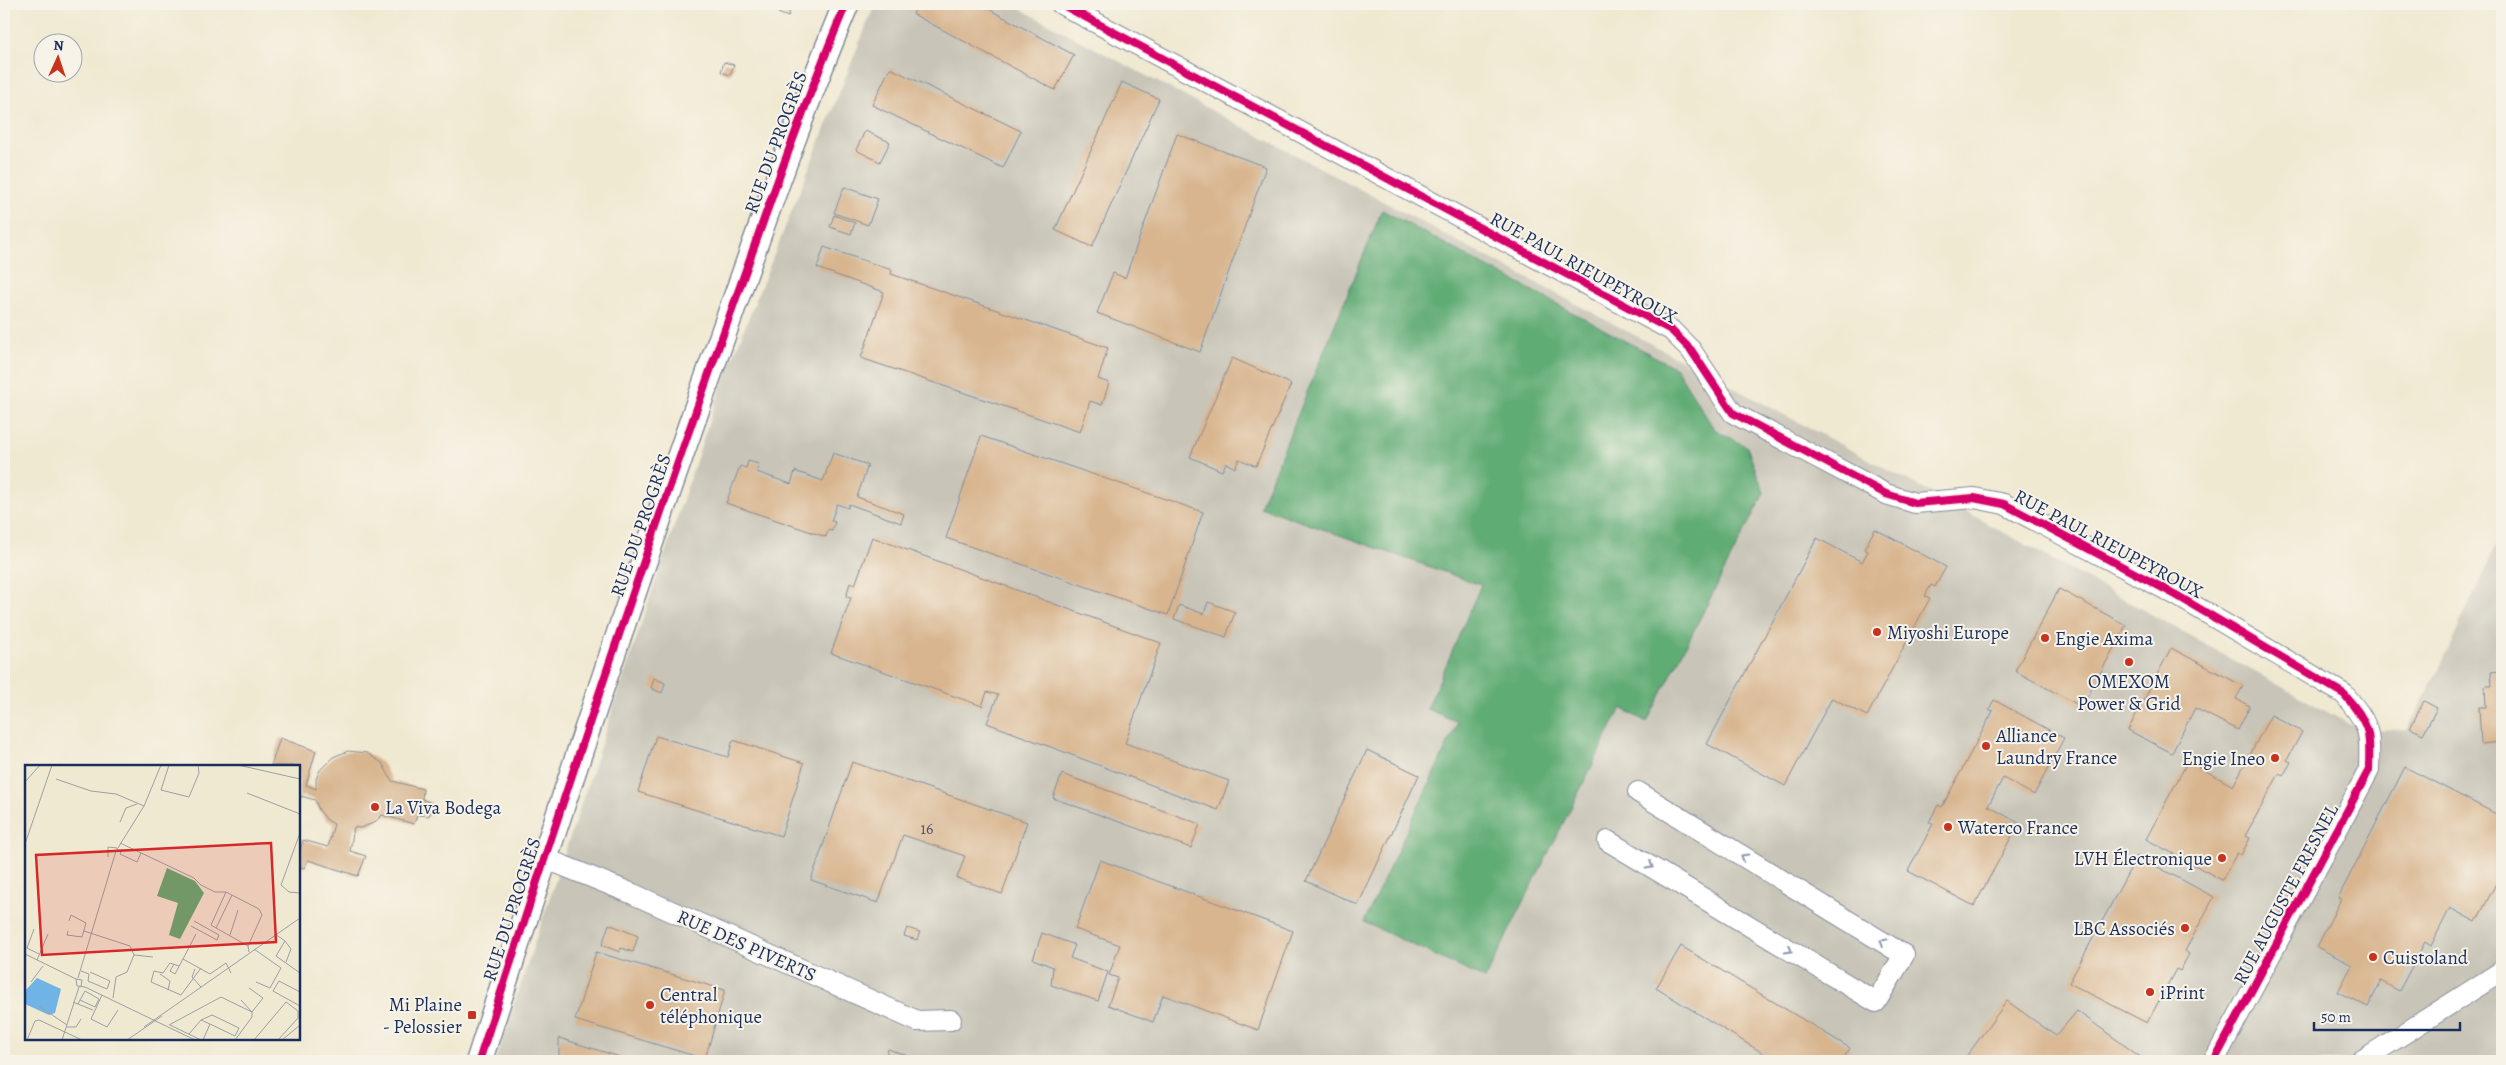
<svg xmlns="http://www.w3.org/2000/svg" width="2506" height="1065" font-family="Alegreya,serif">
<style>
.industrial{fill:#c8c4b8}
.forest{fill:#61ac74;stroke:#3e6e69}
.building{fill:#d8b58f}
.lines{fill:none;stroke-linecap:round;stroke-linejoin:round}
.minor-casing{stroke:#868c98;stroke-width:22}
.tertiary-casing{stroke:#868c98;stroke-width:28}
.minor{stroke:#fff;stroke-width:20}
.tertiary{stroke:#fff;stroke-width:25}
.cycleway-casing{stroke:#f7f3e8;stroke-width:11}
.cycleway{stroke:#d6006c;stroke-width:8}
.oneway{stroke:#8d97ae}
.poi-dot{fill:#c8321e;stroke:#f7f3e8;stroke-width:2}
.labels{text-anchor:middle;stroke-width:4;stroke-linejoin:round;paint-order:stroke}
.number-label{font-size:16px;fill:#4a506a}
.street-label{font-size:19px;fill:#1b2f5e;stroke:#f7f3e8}
.poi-label{font-size:19px;fill:#1b2f5e;stroke:#f7f3e8;text-anchor:start}
.inset-road{fill:none;stroke:#9b9fa4;stroke-width:1}
.view{fill:#d62828;fill-opacity:0.15;stroke:#d62828;stroke-width:2.5}
.inset-edge{fill:none;stroke:#1b2f5e;stroke-width:2.5}
</style>
<rect width="100%" height="100%" fill="#f7f3e8"/>
<filter id="ink" filterUnits="userSpaceOnUse"><feTurbulence type="fractalNoise" baseFrequency=".02" numOctaves="2"/><feDisplacementMap in="SourceGraphic" scale="10" xChannelSelector="R" yChannelSelector="G"/><feConvolveMatrix kernelMatrix="1 2 1 2 8 2 1 2 1" color-interpolation-filters="sRGB"/></filter>
<filter id="wash" filterUnits="userSpaceOnUse"><feTurbulence type="fractalNoise" baseFrequency=".0096" numOctaves="4" result="noise"/><feDisplacementMap in="SourceGraphic" scale="20" xChannelSelector="R" yChannelSelector="G"/><feGaussianBlur stdDeviation="1.12" result="paint"/><feColorMatrix in="noise" values="0 0 0 0 0 0 0 0 0 0 0 0 0 0 0 0 0 1.4 0 .05"/><feComposite in="paint" operator="in"/></filter>
<g filter="url(#wash)">
<rect width="100%" height="100%" fill="#f0e9d2"/>
<!-- industrial -->
<polygon class="industrial" points="875,4 1011,4 1945,500 2358,729 2407,730 2444,659 2502,532 2502,1061 495,1061 720,389"/>
<!-- forest -->
<polygon class="forest" points="1382,210 1676,368 1714,429 1747,447 1764,493 1647,722 1621,708 1485,979 1364,922 1458,722 1427,709 1481,585 1260,507"/>
<g id="blocks">
<!-- building -->
<g class="building">
<polygon points="781,4 791,7 788,17 778,13"/>
<polygon points="918,4 979,4 1074,55 1055,90 913,14"/>
<polygon points="724,62 734,65 730,75 721,72"/>
<polygon points="890,68 1021,131 1003,168 872,105"/>
<polygon points="1122,82 1159,99 1092,247 1055,230"/>
<polygon points="865,131 890,142 880,162 856,150"/>
<polygon points="1177,134 1266,167 1200,352 1097,313 1113,273 1125,278"/>
<polygon points="844,187 878,199 868,225 834,213"/>
<polygon points="834,215 855,223 851,234 830,227"/>
<polygon points="824,247 892,270 891,274 1108,348 1098,379 1109,383 1102,405 1090,401 1080,432 861,358 884,292 817,268"/>
<polygon points="1232,358 1291,384 1256,466 1239,459 1235,468 1226,463 1222,471 1190,457"/>
<polygon points="981,436 1203,512 1168,615 946,538"/>
<polygon points="833,453 868,465 857,497 904,514 901,523 849,504 848,508 837,504 831,521 835,522 832,531 828,530 826,537 726,503 740,466 746,468 748,461 759,464 757,472 791,484 795,471 823,481"/>
<polygon points="1875,529 1946,567 1935,587 1931,585 1928,590 1925,596 1930,598 1867,716 1832,698 1785,786 1707,744 1817,538 1862,562 1868,551 1864,549"/>
<polygon points="872,537 1161,643 1125,743 1229,781 1218,810 987,723 998,695 987,692 982,706 831,653 851,598 846,597 850,583 855,585"/>
<polygon points="2059,589 2126,625 2082,707 2015,671"/>
<polygon points="1208,602 1235,612 1226,637 1174,619 1179,605 1204,614"/>
<polygon points="2171,648 2243,686 2236,699 2250,706 2238,730 2195,708 2172,753 2128,730"/>
<polygon points="2502,671 2502,742 2481,744 2479,707 2486,707 2485,686 2492,686 2491,672"/>
<polygon points="654,678 665,683 662,693 651,688"/>
<polygon points="1994,700 2064,738 2034,795 2003,778 1988,806 2019,823 1974,906 1908,871 1933,824 1929,822 1938,805 1942,807 1993,711 1989,709"/>
<polygon points="2424,701 2437,708 2423,734 2410,728"/>
<polygon points="2271,715 2302,732 2287,760 2291,762 2283,776 2279,774 2245,836 2250,838 2241,855 2237,853 2222,880 2146,839 2188,761 2233,786"/>
<polygon points="656,736 728,757 733,740 804,763 781,836 638,792"/>
<polygon points="280,738 316,751 306,785 316,789 316,779 320,770 333,757 348,751 367,753 382,763 392,781 423,789 422,799 433,804 429,816 417,815 414,824 382,815 374,823 360,828 354,827 350,851 366,856 358,876 308,860 304,868 299,866 299,854 303,840 328,847 334,824 327,820 319,810 315,800 301,796 299,802 299,766 271,766"/>
<polygon points="1367,750 1419,775 1358,905 1306,881"/>
<polygon points="852,762 1027,822 1002,894 957,878 965,856 903,835 878,903 811,880"/>
<polygon points="2405,767 2502,817 2502,872 2476,922 2450,908 2431,946 2425,942 2399,991 2381,981 2368,1007 2338,992 2352,965 2317,947 2341,899 2338,898"/>
<polygon points="1062,774 1200,824 1191,848 1053,798"/>
<polygon points="2137,856 2214,897 2185,951 2189,954 2180,971 2176,969 2147,1023 2069,983"/>
<polygon points="1100,860 1293,931 1258,1030 1163,995 1153,1022 1108,1005 1118,978 1109,975 1120,945 1075,929"/>
<polygon points="609,924 638,936 633,952 621,948 620,952 602,945"/>
<polygon points="907,928 920,932 917,940 904,936"/>
<polygon points="1042,933 1075,945 1070,958 1108,972 1098,1001 1051,985 1053,967 1033,959"/>
<polygon points="1681,946 1850,1048 1842,1061 1776,1061 1656,988"/>
<polygon points="596,952 725,990 705,1059 575,1020"/>
<polygon points="2007,1001 2056,1036 2077,1011 2146,1061 1963,1061"/>
<polygon points="559,1038 633,1061 551,1061 559,1057"/>
<polygon points="888,1049 922,1061 884,1061"/>
</g>
</g>
</g>
<g filter="url(#ink)">
<use href="#blocks" fill-opacity="0" stroke="#868c98" stroke-width="1"/>
<g class="lines">
<defs>
<g id="minor">
<path d="M1061 4 1671 330 1691 350 1733 413 1886 494 1915 503 1974 498 2004 504 2176 595 2344 694C2370 725 2370 730 2369 770L2214 1061"/>
<polyline points="1608,841 1876,1002 1904,955 1638,792"/>
<polyline points="544,858 633,894 917,1021 951,1020"/>
<polyline points="2361,1061 2502,971"/>
</g>
<path id="tertiary" d="M479 1061C553 829 630 598 711 368 755 246 796 123 846 4"/>
</defs>
<!-- minor casing -->
<use href="#minor" class="minor-casing"/>
<!-- tertiary casing -->
<use href="#tertiary" class="tertiary-casing"/>
<!-- minor -->
<use href="#minor" class="minor"/>
<!-- tertiary -->
<use href="#tertiary" class="tertiary"/>
<defs>
<g id="cycleway">
<path d="M1061 4 1671 330 1691 350 1733 413 1886 494 1915 503 1974 498 2004 504 2176 595 2344 694C2370 725 2370 730 2369 770L2214 1061"/>
<path d="M479 1061C553 829 630 598 711 368 755 246 796 123 846 4"/>
</g>
</defs>
<!-- cycleway casing -->
<use href="#cycleway" class="cycleway-casing"/>
<!-- cycleway -->
<use href="#cycleway" class="cycleway"/>
</g>
<!-- one-way arrows -->
<defs><path id="oneway-chevron" d="M-2-3.5L2.5 0L-2 3.5" fill="none" stroke-width="1.6" stroke-linecap="round" stroke-linejoin="round" transform="scale(1.25)"/></defs>
<g class="oneway">
<use href="#oneway-chevron" transform="translate(1744 857) rotate(-149)"/>
<use href="#oneway-chevron" transform="translate(1650 866) rotate(31)"/>
<use href="#oneway-chevron" transform="translate(1883 942) rotate(-149)"/>
<use href="#oneway-chevron" transform="translate(1789 950) rotate(31)"/>
</g>
</g>
<!-- markers -->
<g class="poi-dot">
<circle cx="1877" cy="632" r="5"/>
<circle cx="2045" cy="638" r="5"/>
<circle cx="2129" cy="662" r="5"/>
<circle cx="1986" cy="746" r="5"/>
<circle cx="2275" cy="758" r="5"/>
<circle cx="375" cy="807" r="5"/>
<circle cx="1948" cy="827" r="5"/>
<circle cx="2222" cy="858" r="5"/>
<circle cx="2185" cy="928" r="5"/>
<circle cx="2373" cy="957" r="5"/>
<circle cx="2150" cy="992" r="5"/>
<circle cx="650" cy="1005" r="5"/>
<rect x="467" y="1010" width="10" height="10" rx="2.5"/>
</g>
<g class="labels">
<!-- number labels -->
<g class="number-label">
<text x="927" y="834">16</text>
</g>
<!-- street labels -->
<g class="street-label">
<text transform="translate(775 142) rotate(-70)" y="7">RUE DU PROGRÈS</text>
<text transform="translate(1584 267) rotate(29)" y="7">RUE PAUL RIEUPEYROUX</text>
<text transform="translate(640 525) rotate(-71)" y="7">RUE DU PROGRÈS</text>
<text transform="translate(2109 543) rotate(28)" y="7">RUE PAUL RIEUPEYROUX</text>
<text transform="translate(2285 894) rotate(-62)" y="7">RUE AUGUSTE FRESNEL</text>
<text transform="translate(511 909) rotate(-72)" y="7">RUE DU PROGRÈS</text>
<text transform="translate(747 945) rotate(24)" y="7">RUE DES PIVERTS</text>
</g>
<!-- poi labels -->
<g class="poi-label">
<text x="1887" y="639">Miyoshi Europe</text>
<text x="2055" y="645">Engie Axima</text>
<text x="2129" y="688" text-anchor="middle">OMEXOM<tspan x="2129" dy="22">Power &amp; Grid</tspan></text>
<text x="1996" y="742">Alliance<tspan x="1996" dy="22">Laundry France</tspan></text>
<text x="2265" y="765" text-anchor="end">Engie Ineo</text>
<text x="385" y="814">La Viva Bodega</text>
<text x="1958" y="834">Waterco France</text>
<text x="2212" y="865" text-anchor="end">LVH Électronique</text>
<text x="2175" y="935" text-anchor="end">LBC Associés</text>
<text x="2383" y="964">Cuistoland</text>
<text x="2160" y="999">iPrint</text>
<text x="660" y="1001">Central<tspan x="660" dy="22">téléphonique</tspan></text>
<text x="462" y="1011" text-anchor="end">Mi Plaine<tspan x="462" dy="22">- Pelossier</tspan></text>
</g>
</g>
<!-- overview -->
<g transform="translate(25 765)">
<rect width="275" height="275" fill="#f0e9d2"/>
<path d="M142 103 170 116 179 128 155 174 144 170 153 138 132 131Z" fill="#61ac74"/>
<path d="M12 213 36 224 30 248 24 250 0 239V226Z" fill="#70b3e5"/>
<path class="inset-road" d="M144 0 136 25 164 32 174 8 173 0M213 0 275 14M31 14 66 26 91 29 119 41M0 17 15 0M222 28 275 49M95 57 101 43 112 39M275 68 256 120 264 127 275 128M95 78 169 113 176 120 190 127H201L234 144 237 150 223 181 224 187M0 79 27 0M97 84 95 89 112 97 116 88M83 92V82L92 83M207 130 191 163 223 181M166 161 192 175 194 170 169 156M191 163 186 160 201 127M9 164 2 183 14 189M43 166 42 170 57 172 61 158 46 150 44 156M59 166 105 181 109 190 102 207 91 212 88 233M171 169 158 194 185 209 201 198 206 208M250 169 260 176 251 191 275 208M205 170 213 145M260 176 266 184 261 197M229 184 256 203 245 223 231 217M0 189 51 214M109 190 128 192M12 195 23 169M149 199 145 206 150 209 158 194M154 201 145 198 138 208 129 206 126 217 156 230 176 203M170 204 167 212 176 222M56 206 64 209 63 216 82 224 85 216 65 207M135 209 145 216 143 225M53 213 91 86 119 41 136 0M6 217 18 201M56 221 57 215 51 214 52 221 60 222 170 275M275 227 254 216 248 226 275 241M77 230 66 254 82 262 93 245M48 237 53 239 55 235 70 242 74 234 60 226 55 235M53 239 68 245M14 241 42 260M176 255 187 250 214 263 210 271 185 259M144 260 196 232 227 247 238 233 224 223M145 260 176 275M41 262H51L56 254M119 262 275 153M164 269 176 255 185 259 178 275M2 275 10 256 14 255 57 275M37 275 54 222M102 275 137 251M210 275 227 252V247L216 235M229 275 261 237 273 246V253L253 275M257 275 275 260"/>
<path class="view" d="M246 78 251 177 17 190 11 90Z"/>
<rect width="275" height="275" class="inset-edge"/>
</g>
<!-- margin -->
<rect width="2506" height="1065" fill="none" stroke="#f7f3e8" stroke-width="20"/>
<!-- north arrow -->
<g transform="translate(58 58) rotate(3)"><circle r="24" fill="#f7f3e8" stroke="#9fa5b1"/>
<path d="M0-4L9 19L0 12L-9 19Z" fill="#c8321e"/>
<text y="-8" font-size="14" font-weight="bold" text-anchor="middle" fill="#1b2f5e">N</text>
</g>
<!-- scale -->
<path d="M2314 1022v8h146v-8" fill="none" stroke="#1b2f5e" stroke-width="2.5"/>
<text x="2321" y="1022" font-size="15" fill="#1b2f5e" stroke="#f7f3e8" stroke-width="4" paint-order="stroke">50 m</text>
</svg>
